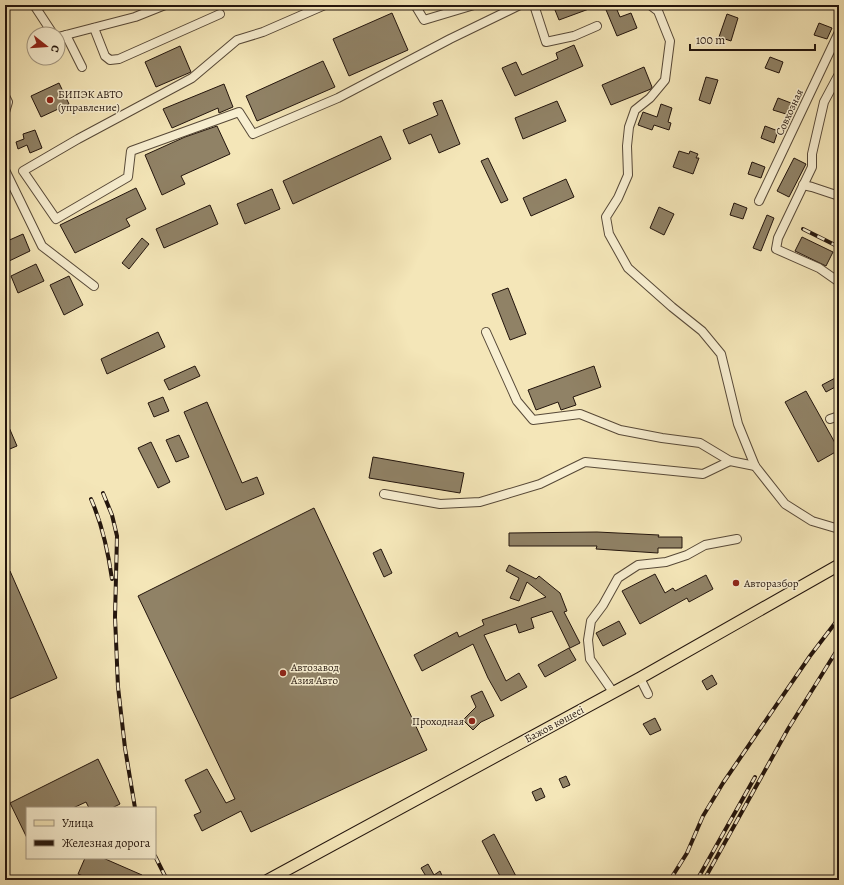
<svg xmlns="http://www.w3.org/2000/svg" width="844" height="885" font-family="Alegreya,serif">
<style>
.building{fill:#908266;stroke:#23150d}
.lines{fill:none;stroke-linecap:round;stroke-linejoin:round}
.minor-casing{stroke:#574938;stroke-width:10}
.major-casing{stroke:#23150d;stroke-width:13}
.minor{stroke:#f8efd1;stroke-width:8}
.major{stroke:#f4e6b8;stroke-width:11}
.rail-casing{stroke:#23150d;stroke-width:4}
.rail{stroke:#f8efd1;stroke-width:2.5;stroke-dasharray:8;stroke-linecap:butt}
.poi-dot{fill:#8f2418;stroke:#f8efd1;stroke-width:1.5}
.labels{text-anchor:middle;stroke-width:3;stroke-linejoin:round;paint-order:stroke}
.poi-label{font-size:11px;fill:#23150d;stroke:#f8efd1;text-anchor:start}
.street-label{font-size:11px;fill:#23150d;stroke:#f8efd1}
</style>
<rect width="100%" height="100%" fill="#f4e6b8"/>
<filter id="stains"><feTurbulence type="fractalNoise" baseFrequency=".005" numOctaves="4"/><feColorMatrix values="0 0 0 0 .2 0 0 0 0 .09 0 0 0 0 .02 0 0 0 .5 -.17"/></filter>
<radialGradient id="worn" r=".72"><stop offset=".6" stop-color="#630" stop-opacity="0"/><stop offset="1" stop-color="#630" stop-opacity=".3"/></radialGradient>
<!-- building -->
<g class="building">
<polygon points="553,5 597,5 597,6 559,20"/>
<polygon points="604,5 615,5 620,17 631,13 637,28 617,36"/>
<polygon points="392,13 408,50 349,76 333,39"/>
<polygon points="727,14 738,18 731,41 719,37"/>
<polygon points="819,23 832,28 827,39 814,35"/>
<polygon points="574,45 583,66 515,96 502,68 516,62 522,75 558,59 556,53"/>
<polygon points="180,46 191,72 156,87 145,62"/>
<polygon points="770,57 783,62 779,73 765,68"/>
<polygon points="323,61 335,87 257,121 246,96"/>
<polygon points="644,67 652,87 651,89 611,105 602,85"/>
<polygon points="706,77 718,80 710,104 699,100"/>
<polygon points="59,83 69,104 41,117 31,96"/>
<polygon points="224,84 233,107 219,113 218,108 172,128 163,109"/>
<polygon points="778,98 791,103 786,114 773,110"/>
<polygon points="442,100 460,144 439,153 431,134 409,144 403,130 438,115 433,103"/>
<polygon points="557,101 566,121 523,139 515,118"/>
<polygon points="661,104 672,108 668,122 671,123 669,130 654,125 652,130 638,125 643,112 657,117"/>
<polygon points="217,126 230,154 181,176 185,184 162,195 145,155 185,137"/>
<polygon points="765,126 778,131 774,143 761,138"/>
<polygon points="35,130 42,148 30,153 27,145 18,149 16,142 24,139 23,134"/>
<polygon points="381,136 391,159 293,204 283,181"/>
<polygon points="679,151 689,154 690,151 698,154 696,158 699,158 693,174 673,167"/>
<polygon points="488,158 508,200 501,203 481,161"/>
<polygon points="794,158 806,164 789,197 777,191"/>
<polygon points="752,162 765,167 761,178 748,174"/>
<polygon points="566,179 574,197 531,216 523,198"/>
<polygon points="136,188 146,209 126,219 130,226 75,253 60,225"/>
<polygon points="272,189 280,209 245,224 237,204"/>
<polygon points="734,203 747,208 743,219 730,215"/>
<polygon points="210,205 218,224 164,248 156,229"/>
<polygon points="659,207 674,214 664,235 650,228"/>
<polygon points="767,215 774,218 761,251 753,248"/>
<polygon points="23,234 30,251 5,263 5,242"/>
<polygon points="802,237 833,252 826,266 795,251"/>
<polygon points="142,238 149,244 129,269 122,263"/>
<polygon points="36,264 44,281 18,293 11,276"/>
<polygon points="69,276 83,305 64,315 50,285"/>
<polygon points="508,288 526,334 510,340 492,294"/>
<polygon points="158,332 165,347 107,374 101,359"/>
<polygon points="195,366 200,376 169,390 164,380"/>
<polygon points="594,366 601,387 573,397 576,405 561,410 558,402 536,410 528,390"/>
<polygon points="839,376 839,385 826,392 822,385"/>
<polygon points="806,391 839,450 818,462 785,402"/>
<polygon points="163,397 169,411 154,417 148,403"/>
<polygon points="207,402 242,483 257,477 264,494 226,510 184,412"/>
<polygon points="5,418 17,446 5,451"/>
<polygon points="179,435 189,457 176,462 166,440"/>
<polygon points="151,442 170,482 158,488 138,448"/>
<polygon points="373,457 464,473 460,493 369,478"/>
<polygon points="314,508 427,750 251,832 241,811 202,831 194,815 201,812 185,780 207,769 226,803 235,799 138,596"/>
<polygon points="597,532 659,535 658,537 682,537 682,548 658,548 658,553 596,549 597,546 509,546 509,533"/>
<polygon points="381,549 392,573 384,577 373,553"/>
<polygon points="509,565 536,579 539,576 560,593 567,611 564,612 580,643 570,648 552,611 531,618 534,628 519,633 516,624 484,635 506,681 519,673 527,687 501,701 488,678 473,644 422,671 414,655 457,632 459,637 484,625 482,620 546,597 527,582 519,601 510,598 519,578 506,571"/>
<polygon points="10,571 57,678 5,701 5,573"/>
<polygon points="655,574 665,593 673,588 675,591 706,575 713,589 689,602 687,598 640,624 622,591"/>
<polygon points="619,621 626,634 603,646 596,633"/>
<polygon points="569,648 576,660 545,677 538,665"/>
<polygon points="712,675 717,684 707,690 702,681"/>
<polygon points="482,691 494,716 481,722 473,730 463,720 476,707 471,696"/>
<polygon points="655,718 661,730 650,735 643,724"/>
<polygon points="98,759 120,804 112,808 89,808 86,802 73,808 27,808 27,838 10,803"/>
<polygon points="566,776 570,785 563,788 559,779"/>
<polygon points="541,788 545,797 536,801 532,792"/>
<polygon points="494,834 518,880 502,880 482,841"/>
<polygon points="85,858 103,858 142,875 140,880 93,880 78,874"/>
<polygon points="428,864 434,875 440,871 444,880 424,880 427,878 421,868"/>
</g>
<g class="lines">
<defs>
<g id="minor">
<polyline points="34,5 53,34"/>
<polyline points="325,5 263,32 237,40 192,78 78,139 23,171 56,219 128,177 131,151 239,112 253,134 338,98 450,39 520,5"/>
<polyline points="415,5 424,20 474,5"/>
<polyline points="534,5 546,42 574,36 597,26"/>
<polyline points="650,5 658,11 670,41 665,80 650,98 635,110 629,127 627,146 628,175 618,198 606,217 609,234 628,268 672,307 702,331 721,354 738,424 755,466 785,504 812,521 839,529"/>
<polyline points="94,28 105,56 110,60 119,59 220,14"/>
<polyline points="66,35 82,67"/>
<polyline points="58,37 135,17 165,5"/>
<polyline points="839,74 824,102 812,154 812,167 778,238 776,249 819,268 839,282"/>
<polyline points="5,96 8,102 5,112"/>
<polyline points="5,170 42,246 94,286"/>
<polyline points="803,185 812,187 839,196"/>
<polyline points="759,201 839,32"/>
<polyline points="486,332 517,401 533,420 580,414 620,430 662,438 700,443 730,461 755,466"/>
<polyline points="830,419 839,416"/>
<polyline points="384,494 440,504 480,502 540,484 585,462 703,474 730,461"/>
<polyline points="640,678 648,694"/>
<polyline points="613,692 590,659 588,640 591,621 603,605 618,578 638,565 666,562 687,555 705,545 737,539"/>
</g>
<polyline id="major" points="268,880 640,678 839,565"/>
</defs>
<!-- minor casing -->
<use href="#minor" class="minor-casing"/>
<!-- major casing -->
<use href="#major" class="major-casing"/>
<!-- minor -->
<use href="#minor" class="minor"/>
<!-- major -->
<use href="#major" class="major"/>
<defs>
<g id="rail">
<polyline points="803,229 839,247"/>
<polyline points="103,493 112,515 117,536 115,617 118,687 125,748 135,808"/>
<path d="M91 499C102 524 108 551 112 579"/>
<polyline points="155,856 167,880"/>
<polyline points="670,880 687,853 703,816 723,783 810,656 839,618"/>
<polyline points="697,880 755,777"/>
<polyline points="704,880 788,729 839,647"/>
</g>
</defs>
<!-- rail casing -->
<use href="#rail" class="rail-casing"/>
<!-- rail -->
<use href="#rail" class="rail"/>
</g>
<!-- markers -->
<g class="poi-dot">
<circle cx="50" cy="100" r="4"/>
<circle cx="736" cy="583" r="4"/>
<circle cx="283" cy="673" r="4"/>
<circle cx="472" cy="721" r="4"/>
</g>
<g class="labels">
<!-- poi labels -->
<g class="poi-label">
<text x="58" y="98">БИПЭК АВТО<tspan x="58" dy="13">(управление)</tspan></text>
<text x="744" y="587">Авторазбор</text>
<text x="291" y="671">Автозавод<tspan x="291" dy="13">Азия Авто</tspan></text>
<text x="464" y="725" text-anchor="end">Проходная</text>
</g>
<!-- street labels -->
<g class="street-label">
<text transform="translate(789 112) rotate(-65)" y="4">Совхозная</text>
<text transform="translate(554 724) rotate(-28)" y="4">Бажов көшесі</text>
</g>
</g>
<!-- margin -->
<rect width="844" height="885" fill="none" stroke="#f4e6b8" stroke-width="20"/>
<rect x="6" y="6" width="832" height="873" fill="none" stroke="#23150d" stroke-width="2"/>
<rect x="10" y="10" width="824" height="865" fill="none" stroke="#23150d"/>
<!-- legend -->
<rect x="26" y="807" width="130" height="52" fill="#f8efd1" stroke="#a39883"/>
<rect x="34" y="820" width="20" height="6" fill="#f4e6b8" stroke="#a39883"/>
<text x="62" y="827" font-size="12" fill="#23150d">Улица</text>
<rect x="34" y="840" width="20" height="6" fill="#23150d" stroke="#a39883"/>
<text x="62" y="847" font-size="12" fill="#23150d">Железная дорога</text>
<!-- north arrow -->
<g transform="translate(46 46) rotate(107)"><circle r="19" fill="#f8efd1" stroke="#a39883"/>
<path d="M0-3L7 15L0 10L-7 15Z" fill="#8f2418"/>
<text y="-6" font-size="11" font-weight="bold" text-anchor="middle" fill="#23150d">С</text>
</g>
<!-- scale -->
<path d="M690 44v6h125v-6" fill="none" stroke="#23150d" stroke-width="2"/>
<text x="696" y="44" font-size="12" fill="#23150d" stroke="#f8efd1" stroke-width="3" paint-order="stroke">100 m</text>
<rect width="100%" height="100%" filter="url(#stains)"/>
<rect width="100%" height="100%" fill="url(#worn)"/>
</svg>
